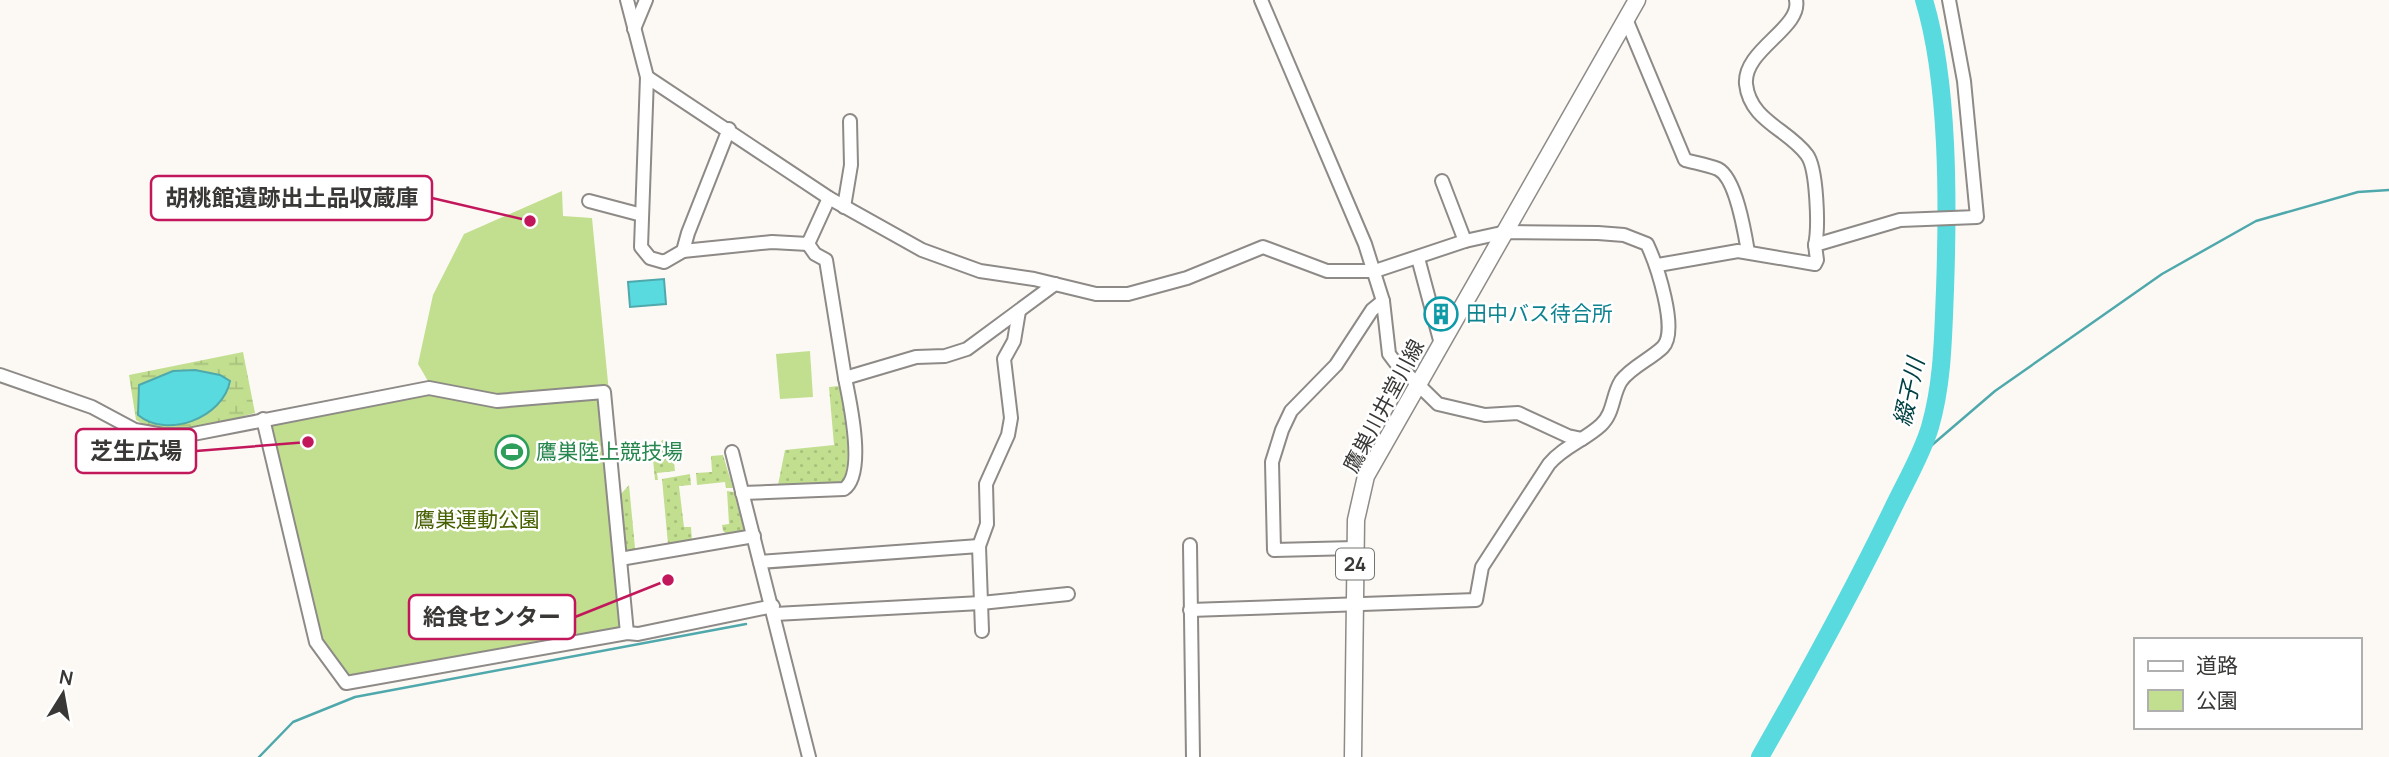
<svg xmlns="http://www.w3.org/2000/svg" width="2389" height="757" font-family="Manrope,'Noto Sans JP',sans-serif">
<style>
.grass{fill:url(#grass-dots)}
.wetland{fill:url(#wetland-marsh)}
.green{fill:#c1df8f}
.water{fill:#58dadf;stroke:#4fa9ac;stroke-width:2}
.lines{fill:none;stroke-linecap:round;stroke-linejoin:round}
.stream{stroke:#4fa9ac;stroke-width:2.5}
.river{stroke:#58dadf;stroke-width:18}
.minor-casing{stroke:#8d8a87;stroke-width:16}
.major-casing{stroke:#8d8a87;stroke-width:19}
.minor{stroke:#fff;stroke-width:12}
.major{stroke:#fff;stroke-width:16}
.labels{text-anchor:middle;stroke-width:5;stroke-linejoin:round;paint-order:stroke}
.shield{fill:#fff;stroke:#747472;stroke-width:2}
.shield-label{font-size:19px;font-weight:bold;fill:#393836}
.culture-label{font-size:21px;fill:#0d838f;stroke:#fff;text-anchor:start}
.street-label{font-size:21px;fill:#393836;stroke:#fff}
.leisure-label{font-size:21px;fill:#27864d;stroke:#fff;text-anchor:start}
.park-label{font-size:21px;fill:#476000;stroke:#fff}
.water-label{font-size:23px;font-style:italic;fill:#014043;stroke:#fff}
.leader{fill:none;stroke:#c2185b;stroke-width:2.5}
.callout-dot{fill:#c2185b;stroke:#fff;stroke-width:2.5}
.callout{fill:#fff;stroke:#c2185b;stroke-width:2.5}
.callout-label{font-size:23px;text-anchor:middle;font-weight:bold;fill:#393836}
</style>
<defs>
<pattern id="grass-dots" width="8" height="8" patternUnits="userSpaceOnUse" patternTransform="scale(1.75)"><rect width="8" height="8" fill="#c1df8f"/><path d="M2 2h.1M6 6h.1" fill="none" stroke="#a7c07c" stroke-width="1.8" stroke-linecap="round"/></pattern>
<pattern id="wetland-marsh" width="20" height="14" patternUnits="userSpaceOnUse" patternTransform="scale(1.75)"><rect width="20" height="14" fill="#c1df8f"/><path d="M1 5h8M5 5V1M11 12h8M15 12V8" fill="none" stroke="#a7c07c"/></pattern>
</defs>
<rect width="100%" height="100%" fill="#fcf9f5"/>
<!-- grass -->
<g class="grass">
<path d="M839 386C847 401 853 471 842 484L778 485 785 450 834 445 829 387Z"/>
<polygon points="662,440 671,440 675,471 657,473 658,480 655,480 652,449 659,446"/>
<polygon points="723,455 733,488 726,488 725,482 697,485 696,473 712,472 711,456"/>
<polygon points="690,474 691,485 679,486 684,527 691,527 692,541 668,544 662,479"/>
<polygon points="629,485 635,548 642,550 626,554 620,495"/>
<polygon points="727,491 734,492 744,531 727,534 723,531 722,525 729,524"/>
</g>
<!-- wetland -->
<path class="wetland" d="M243 352 255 413C216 423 173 441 136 420L129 375Z"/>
<!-- green -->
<g class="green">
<polygon points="562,191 563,216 592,218 632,629 354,684 326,658 263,419 432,388 418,364 433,295 464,234"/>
<polygon points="810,351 813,397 780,399 776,354"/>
</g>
<!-- water -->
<g class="water">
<polygon points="664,279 666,304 630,307 628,282"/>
<path d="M195 370 220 375 230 381C223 418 167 439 138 415L139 385 173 371Z"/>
</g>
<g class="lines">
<!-- stream -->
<g class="stream">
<polyline points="1918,457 1995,391 2162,274 2256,221 2358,192 2389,190"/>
<polyline points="259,757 293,722 355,697 746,624"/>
</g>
<!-- river -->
<path class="river" d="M1760 757C1808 673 1853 591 1895 504 1907 479 1922 454 1930 427 1943 382 1943 336 1945 290 1948 204 1949 82 1924 0"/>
<defs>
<g id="minor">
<polyline points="627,0 647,77 641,247 650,258 664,262 683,251 688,233 729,129"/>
<polyline points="1261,0 1365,244 1383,301 1389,354 1395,362 1438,404 1485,415 1518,413 1568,436 1582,439"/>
<path d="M1796 0C1802 28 1743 50 1746 84 1750 121 1788 129 1807 155 1817 168 1819 228 1815 245"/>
<path d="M1626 19 1685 160C1696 163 1708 165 1718 169 1736 178 1745 234 1748 252"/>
<polyline points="634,29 646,0"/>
<path d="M647 77 829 198 922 250 980 271 1034 279 1096 294H1128L1187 278 1263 247 1327 271H1375L1465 241 1506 232 1598 233 1624 235 1647 244C1656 263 1679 330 1663 347 1651 359 1631 367 1621 381 1612 395 1614 413 1601 425 1585 440 1563 447 1549 464L1482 567 1476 600 1190 610"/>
<polyline points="1442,181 1465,241"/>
<polyline points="589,201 642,215"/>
<polyline points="844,207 851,165 850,121"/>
<polyline points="808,244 815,254 826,260 845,378"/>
<polyline points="683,251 772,242 808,244 829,198"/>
<polyline points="1418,258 1441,344"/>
<polyline points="1658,265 1738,251 1815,264 1817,260 1815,245 1900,220 1977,217 1964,81 1949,0"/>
<polyline points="0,375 92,407 135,430 163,435 188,435 429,388 497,401 604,392 627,633"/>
<polyline points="263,419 316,642 346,683 627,633 638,634 773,606"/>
<polyline points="732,452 809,757"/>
<path d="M742 493 844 489C866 474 850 402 845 378L916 357 945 356 967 349 1055 284"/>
<polyline points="1190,545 1193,757"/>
<polyline points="979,546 987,524 986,484 1008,435 1011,418 1004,359 1014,341 1019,311"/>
<polyline points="1355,548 1274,550 1272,462 1282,430 1291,411 1336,365 1372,310 1383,301"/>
<polyline points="620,559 754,536"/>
<polyline points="760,562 979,546 982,631"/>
<polyline points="775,614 981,603 1068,594"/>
</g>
<polyline id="major" points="1353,757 1356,520 1366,476 1637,0"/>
</defs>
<!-- minor casing -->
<use href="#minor" class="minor-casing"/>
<!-- major casing -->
<use href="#major" class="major-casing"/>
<!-- minor -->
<use href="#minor" class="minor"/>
<!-- major -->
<use href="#major" class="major"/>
</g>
<!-- icons -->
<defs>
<symbol id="building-ring" viewBox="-11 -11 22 22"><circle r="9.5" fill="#fff" stroke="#0f9aa8" stroke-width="1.5"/><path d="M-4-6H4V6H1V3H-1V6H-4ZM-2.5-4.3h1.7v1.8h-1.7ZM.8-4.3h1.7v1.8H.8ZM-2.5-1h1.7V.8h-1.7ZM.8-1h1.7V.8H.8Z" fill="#0f9aa8"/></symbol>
<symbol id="stadium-ring" viewBox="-11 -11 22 22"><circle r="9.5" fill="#fff" stroke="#2e9e5b" stroke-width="1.5"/><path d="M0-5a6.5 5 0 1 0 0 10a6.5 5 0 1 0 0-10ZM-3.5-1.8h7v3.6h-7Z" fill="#2e9e5b"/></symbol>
</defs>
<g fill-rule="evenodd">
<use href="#building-ring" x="1422" y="295" width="38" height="38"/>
<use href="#stadium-ring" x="493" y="433" width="38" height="38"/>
</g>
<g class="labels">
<!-- shield labels -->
<rect class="shield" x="1336" y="548.5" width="38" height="31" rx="5"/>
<g class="shield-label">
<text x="1355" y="571">24</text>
</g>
<!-- culture labels -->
<g class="culture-label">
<text x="1466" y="321">田中バス待合所</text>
</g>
<!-- street labels -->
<g class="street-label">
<text transform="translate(1384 406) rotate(-62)" y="7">鷹巣川井堂川線</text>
</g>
<!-- leisure labels -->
<g class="leisure-label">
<text x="536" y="459">鷹巣陸上競技場</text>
</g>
<!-- park labels -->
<g class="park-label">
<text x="477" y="527">鷹巣運動公園</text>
</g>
<!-- water labels -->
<g class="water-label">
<text transform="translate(1909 392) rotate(-78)" y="8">綴子川</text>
</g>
</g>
<!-- callouts -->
<path class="leader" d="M530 221L432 198M308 442L196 451M668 580L575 617"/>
<g class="callout-dot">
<circle cx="530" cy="221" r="7"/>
<circle cx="308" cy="442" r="7"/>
<circle cx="668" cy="580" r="7"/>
</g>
<g class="callout">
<rect x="151" y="176" width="281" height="44" rx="7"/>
<rect x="76" y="429" width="120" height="44" rx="7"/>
<rect x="409" y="595" width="166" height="44" rx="7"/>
</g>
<g class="callout-label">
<text x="292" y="206">胡桃館遺跡出土品収蔵庫</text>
<text x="136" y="459">芝生広場</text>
<text x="492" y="625">給食センター</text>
</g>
<!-- legend -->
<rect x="2134" y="638" width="228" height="91" fill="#ffffff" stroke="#b0afaf" stroke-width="2"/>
<rect x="2148" y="661" width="35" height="10" fill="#ffffff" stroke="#b0afaf" stroke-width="2"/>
<text x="2196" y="673" font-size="21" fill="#393836">道路</text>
<rect x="2148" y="690" width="35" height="21" fill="#c1df8f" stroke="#b0afaf" stroke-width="2"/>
<text x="2196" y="708" font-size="21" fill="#393836">公園</text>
<!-- north arrow -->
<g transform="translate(63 694) rotate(11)" stroke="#ffffff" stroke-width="5" paint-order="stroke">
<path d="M0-5L12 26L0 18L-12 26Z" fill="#393836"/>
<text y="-10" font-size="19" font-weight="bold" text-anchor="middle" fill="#393836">N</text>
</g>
</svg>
